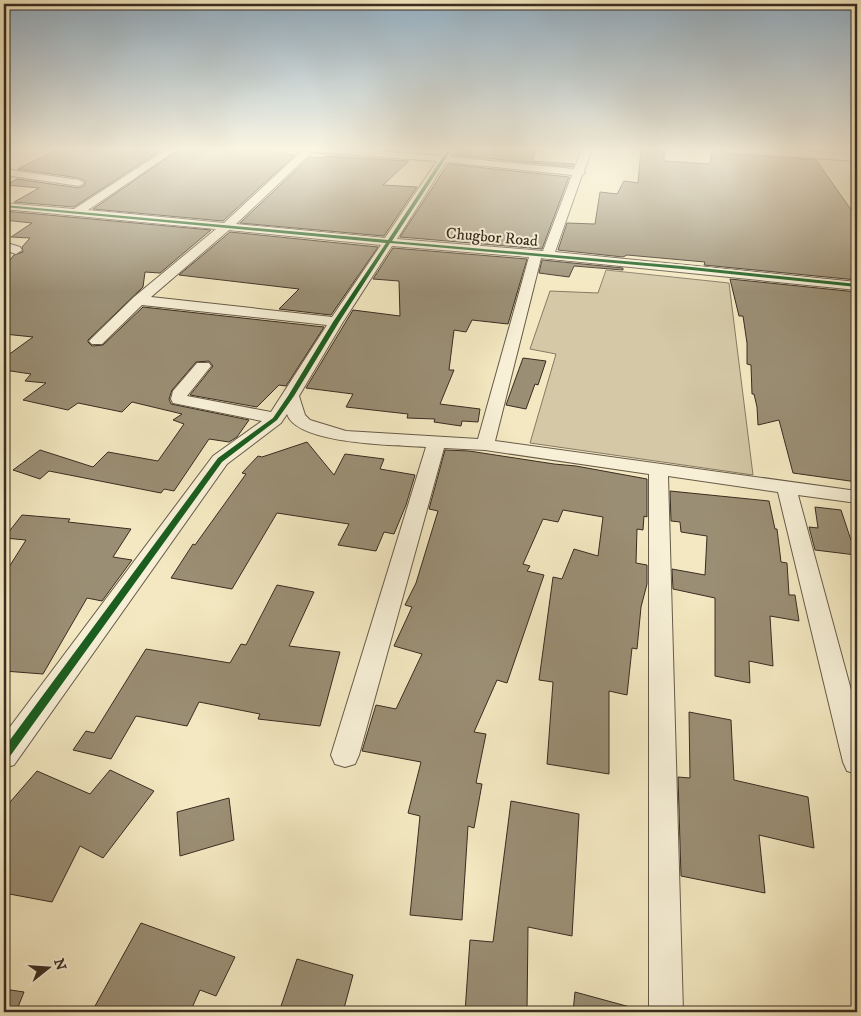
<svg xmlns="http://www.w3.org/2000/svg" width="861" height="1016" font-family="'IM FELL DW Pica',serif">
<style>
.green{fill:#d4c8a6;stroke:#877a64}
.building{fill:#9a8e74;stroke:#3a2c21}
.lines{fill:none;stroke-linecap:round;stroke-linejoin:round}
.street-casing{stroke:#685b49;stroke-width:2}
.street{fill:#f7f0d7;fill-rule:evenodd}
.cycleway-casing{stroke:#f7f0d7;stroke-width:3}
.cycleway{fill:#1b5e20;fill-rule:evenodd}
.labels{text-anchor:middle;stroke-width:4;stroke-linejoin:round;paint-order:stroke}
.far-street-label{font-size:16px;fill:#3a2c21;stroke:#f7f0d7}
</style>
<rect width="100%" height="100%" fill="#f3e8c1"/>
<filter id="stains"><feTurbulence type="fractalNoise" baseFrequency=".004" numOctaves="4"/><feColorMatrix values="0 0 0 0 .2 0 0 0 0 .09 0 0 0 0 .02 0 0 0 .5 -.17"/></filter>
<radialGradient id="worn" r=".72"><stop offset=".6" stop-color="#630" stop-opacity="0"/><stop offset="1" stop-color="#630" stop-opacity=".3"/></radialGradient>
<!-- green -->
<polygon class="green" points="606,270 729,283 753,475 530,443 556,354 530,349 550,291 598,293"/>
<!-- building -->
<g class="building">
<polygon points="58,149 163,149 74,207 14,202 39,188 6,185 17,179 79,188 85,185 85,181 79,178 18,169"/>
<polygon points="180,149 257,149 295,155 223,221 93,209"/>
<polygon points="457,149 537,149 532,161 574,164 573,167 454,155"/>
<polygon points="641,149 664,149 664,161 710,164 712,149 720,149 726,154 816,160 857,218 857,280 704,265 705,262 627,255 623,257 558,250 567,223 595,224 600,192 617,194 624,181 638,183"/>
<polygon points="325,156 409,161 383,185 417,187 384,236 240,223 310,157 323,158"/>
<polygon points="448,164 569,177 542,249 400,237"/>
<polygon points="4,211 211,230 160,273 145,272 143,287 88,340 88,342 92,346 103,345 143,307 324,327 286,386 279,385 257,407 190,395 213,366 209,361 196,362 172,390 169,399 171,404 249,420 237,437 229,442 209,439 174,491 164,489 161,493 49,471 40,479 13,470 40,450 93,467 108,452 158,461 184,424 173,420 182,414 132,402 122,412 78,403 68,410 23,400 46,383 25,381 31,374 4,370 4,358 33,337 4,334 4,267 14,255 23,252 22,247 30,238 11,237 32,223 4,220"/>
<polygon points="230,232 378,247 331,315 279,309 299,289 179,275"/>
<polygon points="393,248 527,259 508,324 472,320 466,332 454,330 449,370 454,370 440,404 480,409 478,422 462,421 461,426 434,422 435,419 407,418 408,414 346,407 353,394 306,388 353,310 400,316 399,281 373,279"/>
<polygon points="542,260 623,268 623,270 574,266 569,277 539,273"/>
<polygon points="730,279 857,292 857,482 793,473 779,420 758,425 757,407 754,394 752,394 751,365 747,364 747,343 743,316 739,316"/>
<polygon points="523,358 546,361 538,385 535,384 526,409 506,405"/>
<polygon points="307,442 334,475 345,454 384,459 380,469 415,475 406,505 394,534 384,532 376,551 338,545 349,524 277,513 232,589 171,578 193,544 195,545 246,474 242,473 258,456 262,457"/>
<polygon points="445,450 469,451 554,464 576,466 647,479 647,517 644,516 643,530 637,529 636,563 647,565 647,584 641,607 637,649 632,648 627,695 609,691 609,774 547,764 553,682 539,680 553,577 562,579 574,549 598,556 603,517 563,510 558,522 543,519 523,564 530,566 527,571 544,575 507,683 497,680 474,732 486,734 476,783 482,784 474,828 468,826 462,920 410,915 420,816 408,813 421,762 362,751 376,705 396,709 422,654 394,646 412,607 405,605 416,583 438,511 429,509"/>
<polygon points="670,491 769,501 775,529 777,529 781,562 787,563 789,595 795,595 799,621 770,616 773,666 749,661 750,683 715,676 715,598 673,589 672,569 705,575 707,536 681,532 680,522 671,521"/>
<polygon points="815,507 841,510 856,555 815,550 809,527 818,528"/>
<polygon points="22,515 70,519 68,522 131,529 113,557 132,560 102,601 87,598 43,674 4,671 4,575 26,540 4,538"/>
<polygon points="277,585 314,592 289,646 340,652 320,726 258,719 260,714 199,702 187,726 136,716 111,759 73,750 86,731 94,733 146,649 230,663 241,644 246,645"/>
<polygon points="689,712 731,720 734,780 808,797 814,848 759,835 765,893 681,876 678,777 690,778"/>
<polygon points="110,770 154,791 103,858 80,846 52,902 4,893 4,809 37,771 90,794"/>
<polygon points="229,798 234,840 180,856 177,812"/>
<polygon points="511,801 579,814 572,936 528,927 527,1012 465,1012 470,940 493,942"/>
<polygon points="141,923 235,957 216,996 200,990 190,1012 110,1012 95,1006"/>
<polygon points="297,959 353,975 343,1012 279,1012"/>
<polygon points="4,989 24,992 16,1012 4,1012"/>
<polygon points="575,992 630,1007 629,1012 573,1012"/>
</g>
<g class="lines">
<defs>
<g id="street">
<path d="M167 149H178L88 210 224 223 304 149H352L441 156 445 149H454L450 157 574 169 582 149H592L584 171 585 173 582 175 555 252 857 282V290L541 258 495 441 857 491V503L798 495 857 712V774L847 771 843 762 778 492 668 476 683 1012H649V474L485 450 444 448 359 755 355 764 345 767 335 764 331 755 426 447C398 445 297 445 287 414L281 423 227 464 14 765 4 768V735L213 456 262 421 173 403 171 399 173 391 197 363H209L211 366 187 396 271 412 327 325 142 305 102 344H92L89 341 92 338 134 297 216 229 4 209V203L74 209ZM312 152 437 161 385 238 236 224ZM446 162 572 175 543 251 397 239ZM229 230 381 245 332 317 151 297ZM392 246 529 257 478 439 346 431 310 420 305 415 299 396 343 322Z"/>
<polygon points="722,149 772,149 857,155 857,161 726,152"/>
<polygon points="4,169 79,180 84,183 79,186 4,175"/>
<polygon points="4,242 20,247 22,250 16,254 4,250"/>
</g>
</defs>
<!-- street casing -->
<use href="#street" class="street-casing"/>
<!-- street -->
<use href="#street" class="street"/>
<defs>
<polygon id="cycleway" points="448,149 452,149 392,241 682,266 857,284 857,287 682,269 390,243 339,322 294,396 277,420 222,462 8,759 4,761 4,748 218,458 273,418 288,396 333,322 386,243 4,207 4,205 388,240"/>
</defs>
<!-- cycleway casing -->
<use href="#cycleway" class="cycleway-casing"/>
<!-- cycleway -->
<use href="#cycleway" class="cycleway"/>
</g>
<!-- sky -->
<linearGradient id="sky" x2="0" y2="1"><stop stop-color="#93afc3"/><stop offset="0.51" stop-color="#faf5e3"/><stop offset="1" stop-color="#faf5e3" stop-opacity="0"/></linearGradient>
<rect width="861" height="292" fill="url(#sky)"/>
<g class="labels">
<!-- far-street labels -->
<g class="far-street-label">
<text transform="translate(492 236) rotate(5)" y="6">Chugbor Road</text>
</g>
</g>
<!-- margin -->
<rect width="861" height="1016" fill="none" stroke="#f3e8c1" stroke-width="20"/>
<rect x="5" y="5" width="851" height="1006" fill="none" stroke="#3a2c21" stroke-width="2.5"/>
<rect x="10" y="10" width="841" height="996" fill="none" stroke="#3a2c21"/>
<!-- north arrow -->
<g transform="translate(48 968) rotate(73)" stroke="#f7f0d7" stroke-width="4" paint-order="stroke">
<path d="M0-4L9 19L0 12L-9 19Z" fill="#3a2c21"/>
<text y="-8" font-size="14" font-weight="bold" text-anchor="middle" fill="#3a2c21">N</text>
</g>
<rect width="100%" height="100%" filter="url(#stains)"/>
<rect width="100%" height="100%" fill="url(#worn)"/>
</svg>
